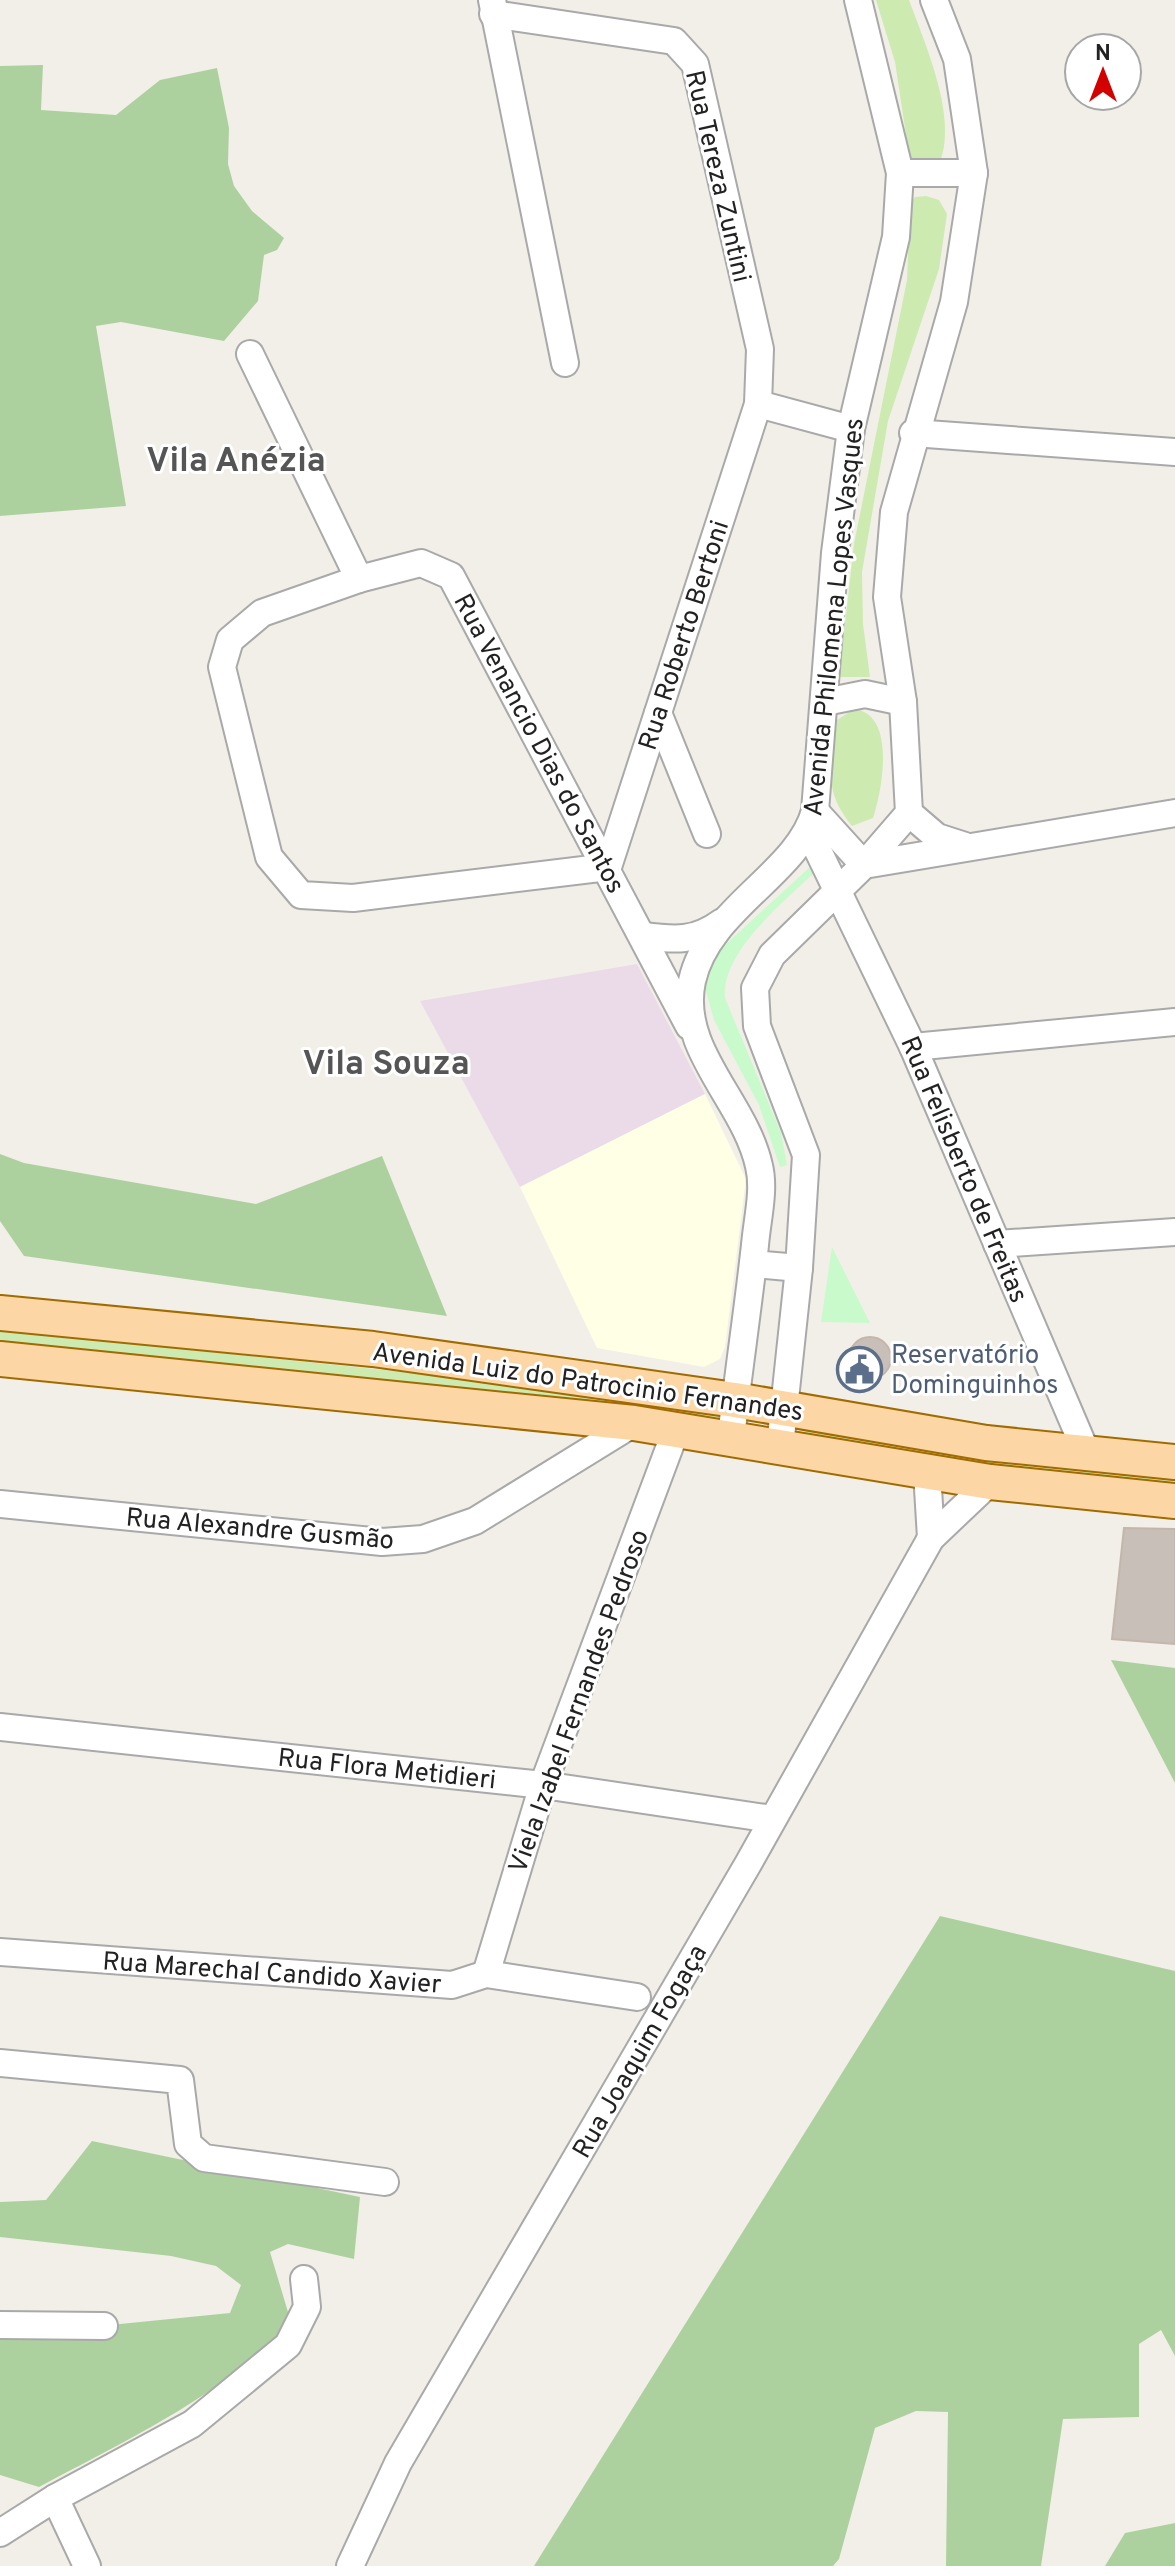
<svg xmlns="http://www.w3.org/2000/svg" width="1175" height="2566" font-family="Overpass,sans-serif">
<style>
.industrial{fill:#ebdbe8}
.education{fill:#ffffe5}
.grass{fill:#cdebb0}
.forest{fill:#add19e}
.park{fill:#c8facc}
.building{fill:#c7bfb8;stroke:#c4b6ab;stroke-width:2}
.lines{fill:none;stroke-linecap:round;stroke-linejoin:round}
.minor-casing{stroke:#a9a9a9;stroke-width:30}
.major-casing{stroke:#a06b00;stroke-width:38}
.minor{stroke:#fff;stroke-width:26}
.major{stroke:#fcd6a4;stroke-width:34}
.labels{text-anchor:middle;stroke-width:6;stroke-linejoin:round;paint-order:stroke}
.street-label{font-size:26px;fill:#222;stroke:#fff}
.service-label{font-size:26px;fill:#4e5e75;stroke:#fff;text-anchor:start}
.district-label{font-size:34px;font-weight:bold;fill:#555;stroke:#fff}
</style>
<rect width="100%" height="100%" fill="#f2efe9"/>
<!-- industrial -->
<polygon class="industrial" points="637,964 705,1094 520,1187 420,1001"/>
<!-- education -->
<polygon class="education" points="705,1094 746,1179 725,1347 720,1359 704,1367 597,1348 520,1187"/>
<!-- grass -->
<g class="grass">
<path d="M876 0H909C925 44 958 117 940 162L910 161 895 62Z"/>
<polygon points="926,196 939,200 947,214 939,269 888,421 862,572 863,624 870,677 839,677 854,544 907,280 910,202 915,197"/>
<path d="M854 709C897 714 882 791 873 818L852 826C821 788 832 767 837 720Z"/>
<polygon points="0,1330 413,1373 727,1412 724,1431 0,1350"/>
<polygon points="809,1428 1175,1476 1175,1490 1128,1488 801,1435"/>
</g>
<!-- forest -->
<g class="forest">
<polygon points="43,65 41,110 116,115 160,80 217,68 229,128 228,164 234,186 252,211 284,238 277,250 264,255 258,301 224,341 121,322 96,326 126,506 0,516 0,66"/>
<polygon points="0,1154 24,1163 256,1204 382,1156 447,1316 24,1256 0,1221"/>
<polygon points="1111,1660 1175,1668 1175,1783"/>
<polygon points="940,1916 1175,1971 1175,2356 1161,2330 1139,2344 1139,2417 1063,2419 1041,2566 946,2566 948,2412 916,2411 875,2428 839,2559 833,2566 534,2566"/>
<path d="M92 2141 360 2197 354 2259 288 2244 270 2252 291 2322C221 2397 128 2439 39 2487L0 2475V2336L230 2313 241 2285 216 2266 171 2256 0 2237V2202L46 2200Z"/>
<polygon points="1175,2523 1175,2566 1105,2566 1125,2533"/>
</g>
<!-- park -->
<g class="park">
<path d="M810 867 815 872C784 902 721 952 725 998L781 1133 787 1165 780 1167 759 1105 714 1020 703 980 712 957Z"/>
<polygon points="832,1247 870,1323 821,1322"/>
</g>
<!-- building -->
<g class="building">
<circle cx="870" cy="1358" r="21"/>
<polygon points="1124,1528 1175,1529 1175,1644 1112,1639"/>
</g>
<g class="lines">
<defs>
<g id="minor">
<polyline points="492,0 565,363"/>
<polyline points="493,14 674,41 695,64 760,349 758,404 608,867 353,898 301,895 269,857 222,667 230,640 262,613 359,579 421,563 451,576 689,1026"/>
<polyline points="900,173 974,173"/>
<polyline points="250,354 359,579"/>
<polyline points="758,404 851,429"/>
<polyline points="913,433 1175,452"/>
<polyline points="825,702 865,694 903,702"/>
<polyline points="658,713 707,834"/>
<polyline points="815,811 864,865 1175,813"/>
<polyline points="909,813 937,837 965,846"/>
<polyline points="809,832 913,1047 1087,1454"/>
<path d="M643 936C675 940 695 942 722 922"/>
<polyline points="913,1047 1175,1022"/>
<polyline points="997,1244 1175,1232"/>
<polyline points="753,1264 799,1268"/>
<path d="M731 1438C738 1374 748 1309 755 1245 757 1220 765 1190 759 1166 745 1101 677 1050 692 981 708 908 798 874 815 811L835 553 851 429 896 237 900 173 858 0"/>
<polyline points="780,1446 799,1268 806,1155 757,1026 755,988 772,955 864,865 909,813 903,702 887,597 894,512 954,302 974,173 957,59 934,0"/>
<polyline points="927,1472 931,1538"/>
<polyline points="0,1504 382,1542 423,1539 475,1521 634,1423"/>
<polyline points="0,1727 543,1785 772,1819"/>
<polyline points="0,1952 452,1985 486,1974 637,1997"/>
<polyline points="486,1974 543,1785 676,1430"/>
<polyline points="0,2063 180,2080 188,2144 204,2158 385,2182"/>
<polyline points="0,2325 104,2326"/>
<polyline points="55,2498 87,2566"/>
<polyline points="0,2533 55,2498 192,2424 288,2345 307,2307 304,2279"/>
<polyline points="350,2566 398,2463 748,1864 931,1538 990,1482"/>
</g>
<g id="major">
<polyline points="0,1313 373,1349 735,1400 986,1443 1175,1462"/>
<polyline points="0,1359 634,1423 990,1482 1175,1501"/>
</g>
</defs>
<!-- minor casing -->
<use href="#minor" class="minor-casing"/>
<!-- major casing -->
<use href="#major" class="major-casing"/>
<!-- minor -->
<use href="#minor" class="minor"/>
<!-- major -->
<use href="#major" class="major"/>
</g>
<!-- icons -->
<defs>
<symbol id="civic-ring" viewBox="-11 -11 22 22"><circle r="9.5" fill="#fff" stroke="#5c6f8a" stroke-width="1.5"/><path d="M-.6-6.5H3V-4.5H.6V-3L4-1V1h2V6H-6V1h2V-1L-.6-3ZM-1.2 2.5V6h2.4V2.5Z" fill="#5c6f8a"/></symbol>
</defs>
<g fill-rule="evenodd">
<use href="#civic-ring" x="834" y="1344" width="51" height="51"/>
</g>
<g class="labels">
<!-- street labels -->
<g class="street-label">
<text transform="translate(719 176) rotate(77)" y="9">Rua Tereza Zuntini</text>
<text transform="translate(833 617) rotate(-84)" y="9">Avenida Philomena Lopes Vasques</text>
<text transform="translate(683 635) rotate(-72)" y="9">Rua Roberto Bertoni</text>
<text transform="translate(540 743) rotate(62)" y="9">Rua Venancio Dias do Santos</text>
<text transform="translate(965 1169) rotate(67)" y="9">Rua Felisberto de Freitas</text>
<text transform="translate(588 1381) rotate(8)" y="9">Avenida Luiz do Patrocinio Fernandes</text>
<text transform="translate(260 1528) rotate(5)" y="9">Rua Alexandre Gusmão</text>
<text transform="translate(578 1701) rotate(-70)" y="9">Viela Izabel Fernandes Pedroso</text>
<text transform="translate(387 1768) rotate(6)" y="9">Rua Flora Metidieri</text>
<text transform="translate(272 1972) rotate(4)" y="9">Rua Marechal Candido Xavier</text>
<text transform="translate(639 2051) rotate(-60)" y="9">Rua Joaquim Fogaça</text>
</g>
<!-- service labels -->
<g class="service-label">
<text x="891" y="1363">Reservatório<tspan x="891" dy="30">Dominguinhos</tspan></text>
</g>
<!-- district labels -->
<g class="district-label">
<text x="236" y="471">Vila Anézia</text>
<text x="386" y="1074">Vila Souza</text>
</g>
</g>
<!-- north arrow -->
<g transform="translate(1103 72)"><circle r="38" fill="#ffffff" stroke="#a7a7a7" stroke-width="2"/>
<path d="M0-6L14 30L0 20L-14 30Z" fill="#d40000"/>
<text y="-12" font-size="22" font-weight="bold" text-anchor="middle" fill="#222222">N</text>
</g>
</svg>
